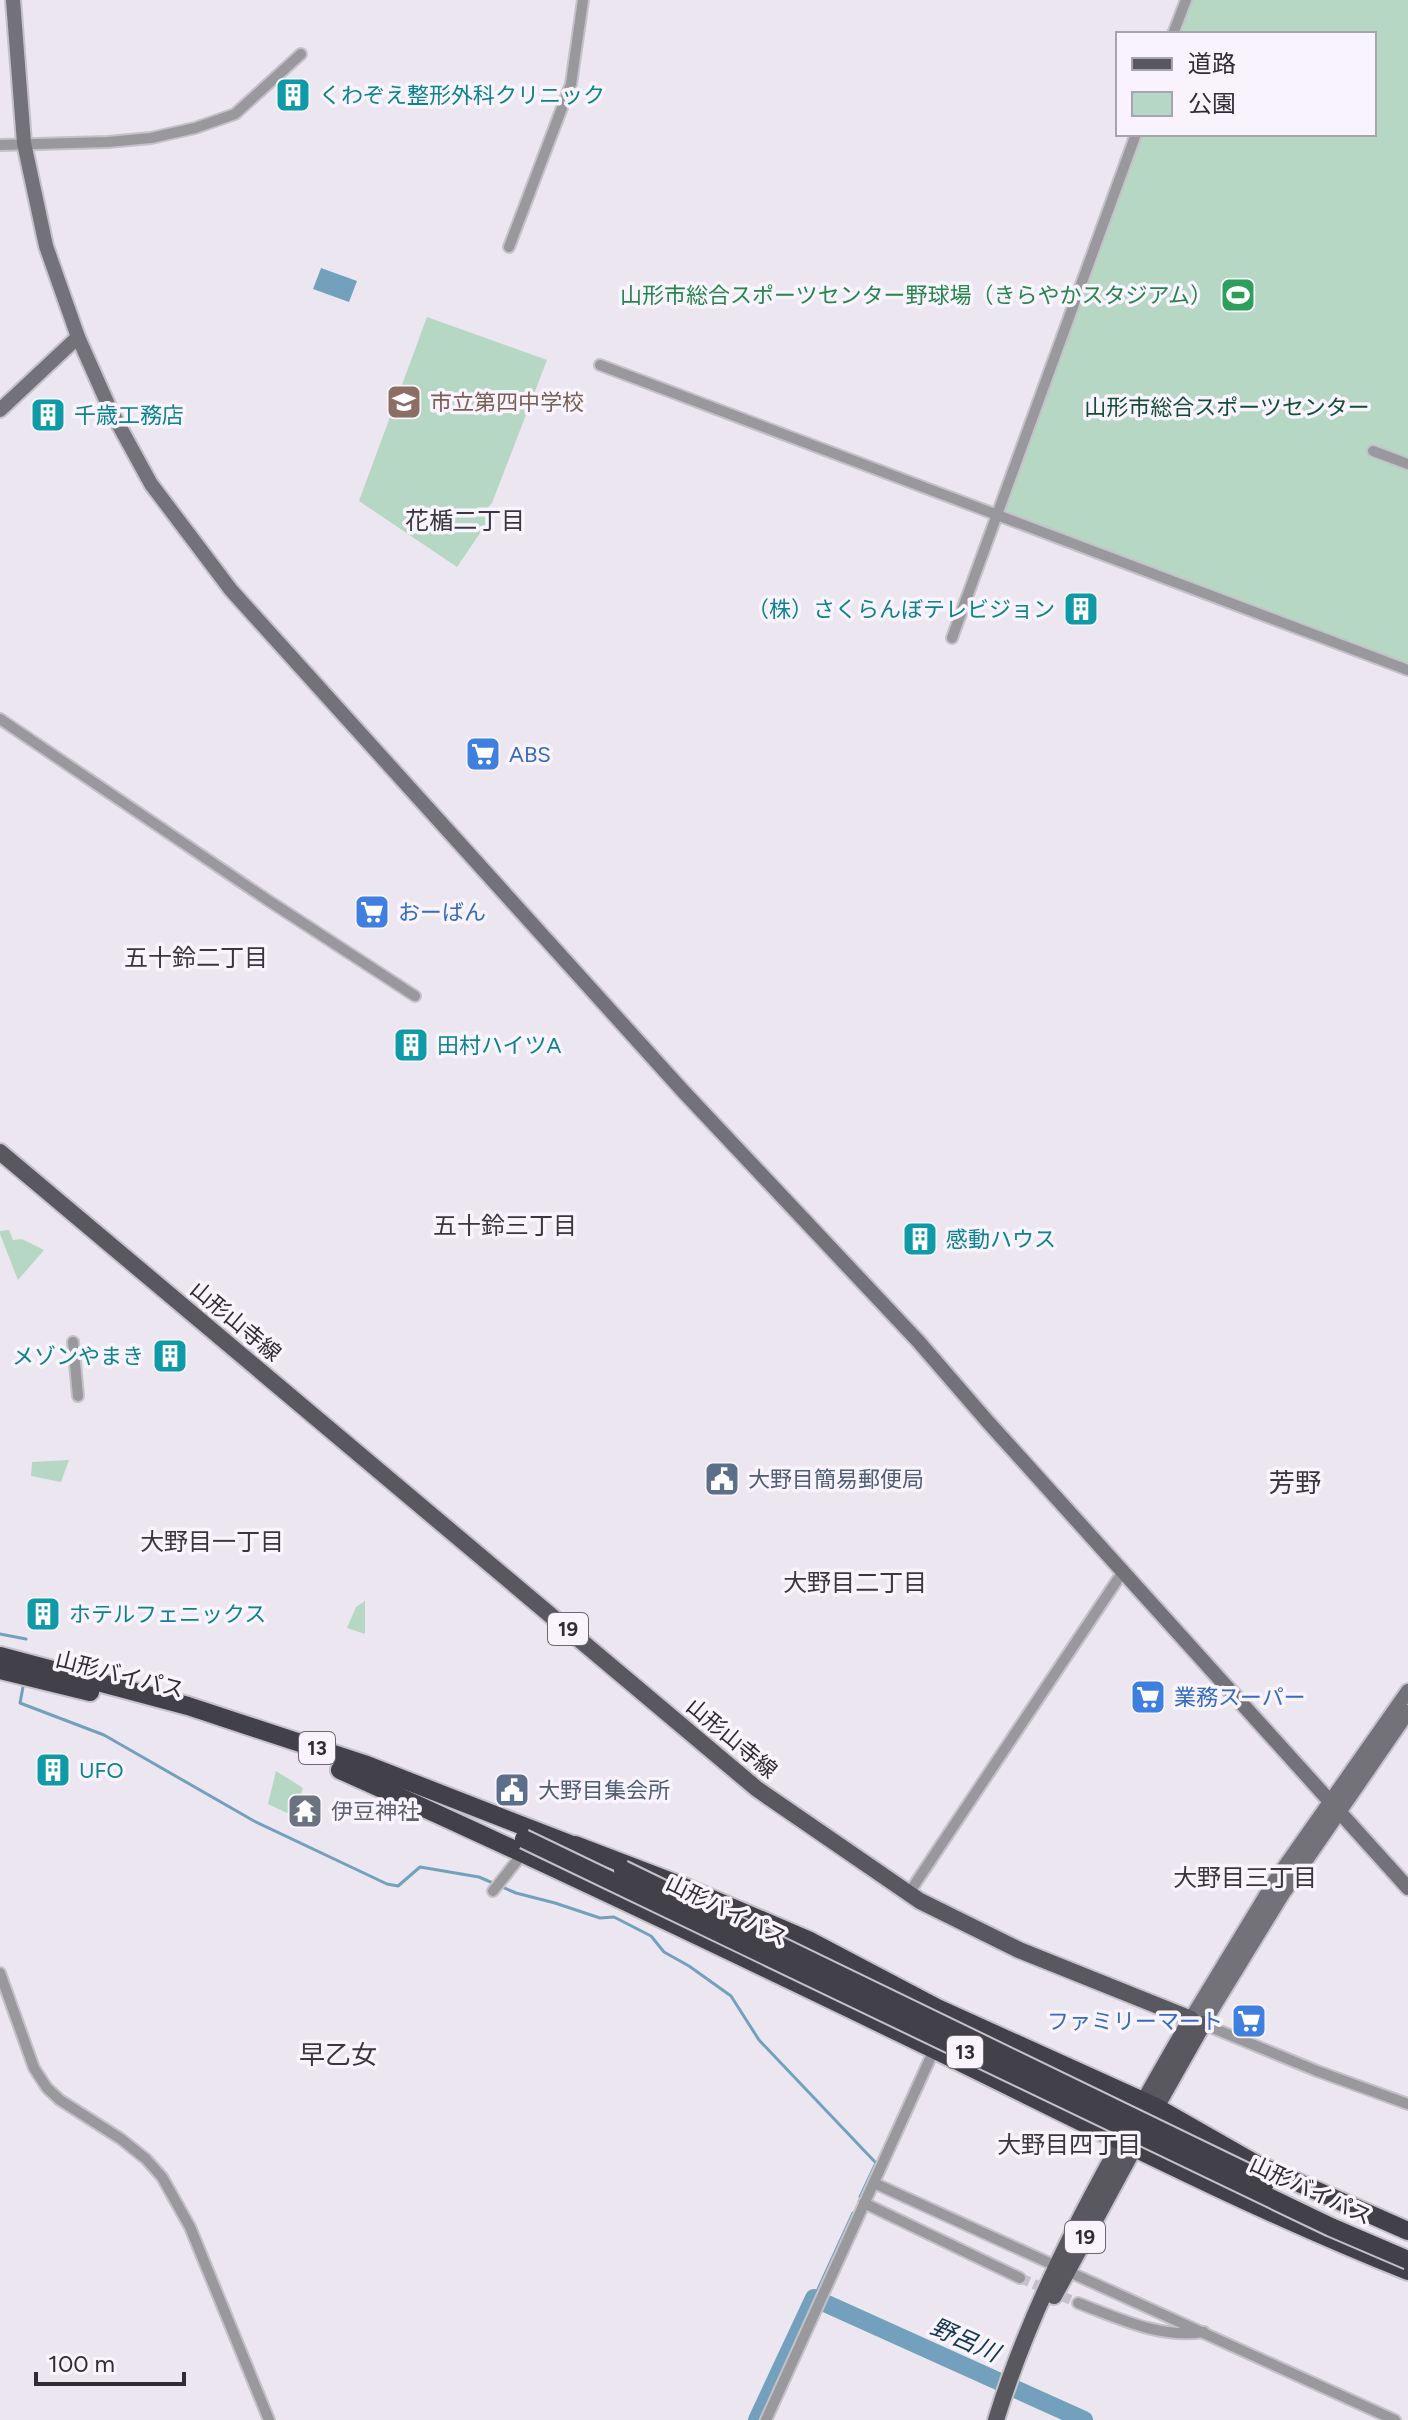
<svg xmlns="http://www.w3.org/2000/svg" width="1408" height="2420" font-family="Figtree,'Noto Sans JP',sans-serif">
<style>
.green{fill:#b6d7c3}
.water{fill:#73a1bd}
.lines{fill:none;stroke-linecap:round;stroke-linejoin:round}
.stream{stroke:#73a1bd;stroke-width:3}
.river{stroke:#73a1bd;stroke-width:18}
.street-tunnel{stroke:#c5c1c9;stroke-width:10;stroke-dasharray:10 5;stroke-linecap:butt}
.street-casing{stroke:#c5c1c9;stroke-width:14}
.secondary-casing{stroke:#c5c1c9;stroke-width:18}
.primary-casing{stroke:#c5c1c9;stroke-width:20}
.highway-casing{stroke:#c5c1c9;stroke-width:22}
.street{stroke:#99989c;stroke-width:10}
.secondary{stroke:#737278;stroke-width:14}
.primary{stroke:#59585e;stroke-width:16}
.highway{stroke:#424149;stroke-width:18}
.highway-bridge-casing{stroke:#c5c1c9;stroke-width:22;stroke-linecap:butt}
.highway-bridge{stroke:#424149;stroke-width:18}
.labels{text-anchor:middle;stroke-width:7;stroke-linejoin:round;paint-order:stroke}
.shield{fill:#f8f3fd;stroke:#6b686e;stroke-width:2}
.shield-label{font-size:20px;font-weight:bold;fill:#2f2d31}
.culture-label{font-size:22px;fill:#0d838f;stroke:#f8f3fd;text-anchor:start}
.leisure-label{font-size:22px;fill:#27864d;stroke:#f8f3fd;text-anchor:end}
.education-label{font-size:22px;fill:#785e54;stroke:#f8f3fd;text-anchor:start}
.park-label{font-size:22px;fill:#134e33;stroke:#f8f3fd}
.shop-label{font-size:22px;fill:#366cbe;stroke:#f8f3fd;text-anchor:start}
.street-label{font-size:22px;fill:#2f2d31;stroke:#f8f3fd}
.service-label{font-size:22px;fill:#4e5e75;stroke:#f8f3fd;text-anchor:start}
.worship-label{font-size:22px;fill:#5b616d;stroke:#f8f3fd;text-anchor:start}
.neighbourhood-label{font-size:24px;fill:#39363d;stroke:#f8f3fd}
.water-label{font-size:24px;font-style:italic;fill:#11384d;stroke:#f8f3fd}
.quarter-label{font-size:26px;fill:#39363d;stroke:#f8f3fd}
</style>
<rect width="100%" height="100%" fill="#ebe6ef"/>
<!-- green -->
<g class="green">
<polygon points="1186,0 1408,0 1408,670 995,515 1136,134 1374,134 1374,34 1173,34"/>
<polygon points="427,317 547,360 492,503 485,511 491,517 457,567 359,501"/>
<polygon points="9,1230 13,1240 22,1239 44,1250 18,1280 0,1234 0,1231"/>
<polygon points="69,1460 61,1482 31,1476 32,1462"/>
<polygon points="365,1601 365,1634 347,1628 356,1607"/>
<polygon points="276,1771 303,1788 300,1797 293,1806 303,1817 302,1820 268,1804"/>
</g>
<!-- water -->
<polygon class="water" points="321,268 357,281 349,302 313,289"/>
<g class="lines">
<!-- stream -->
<g class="stream">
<polyline points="0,1634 26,1639"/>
<polyline points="23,1687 20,1703 104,1735 254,1821 387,1884 398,1886 420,1867 479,1877 516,1893 555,1903 600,1918 614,1917 651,1936 664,1952 689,1966 731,1996 759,2040 876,2163 860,2197"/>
<polyline points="814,2298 853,2213"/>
</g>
<!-- river -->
<g class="river">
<polyline points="827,2304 1084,2420"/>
<polyline points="757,2420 814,2298"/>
</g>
<!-- street-tunnel -->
<polyline class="street-tunnel" points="1020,2278 1078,2303"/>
<defs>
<g id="street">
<polyline points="1173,34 1186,0"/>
<polyline points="0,145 108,142 151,138 195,128 235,114 301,54"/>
<polyline points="509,247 571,84 583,0"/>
<polyline points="600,365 1408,670"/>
<polyline points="1373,451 1408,464"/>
<polyline points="952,638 1136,134"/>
<polyline points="0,719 269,901 415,996"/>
<polyline points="73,1342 78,1396"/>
<polyline points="493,1891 524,1852"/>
<polyline points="909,1893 1124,1570"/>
<polyline points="0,1973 34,2068 47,2088 60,2100 121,2139 146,2159 162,2177 190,2227 269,2420"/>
<polyline points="1203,2024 1317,2071 1408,2104"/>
<polyline points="874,2183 1056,2266"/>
<polyline points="864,2203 1020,2278"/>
<polyline points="1067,2271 1395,2420"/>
<path d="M1078 2303C1118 2318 1160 2339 1204 2332"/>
<polyline points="766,2420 934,2050"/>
</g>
<g id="secondary">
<polyline points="13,0 24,143 46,246 78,337 110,409 151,484 231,590 682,1090 918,1341 988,1422 1408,1888"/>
<polyline points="0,410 78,337"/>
<polyline points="1191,2019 1276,1879 1408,1691"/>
<polyline points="1203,2024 1282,1895 1408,1712"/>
</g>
<g id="primary">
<path d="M0 1152 757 1789 920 1901 1019 1950 1191 2019C1117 2148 1040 2277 996 2420"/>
<polyline points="1151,2116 1203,2024"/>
<polyline points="1054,2296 1140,2137"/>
</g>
<g id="highway">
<polyline points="0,1656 188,1706 364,1764 585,1850"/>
<polyline points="0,1670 90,1692"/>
<path d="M340 1770C539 1859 735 1953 931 2048 1089 2125 1245 2206 1408 2271"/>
<polyline points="575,1845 677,1884 808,1940 937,2008 1156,2107 1256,2164 1408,2231"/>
</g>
</defs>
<!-- street casing -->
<use href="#street" class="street-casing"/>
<!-- secondary casing -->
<use href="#secondary" class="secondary-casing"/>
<!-- primary casing -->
<use href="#primary" class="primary-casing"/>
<!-- highway casing -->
<use href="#highway" class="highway-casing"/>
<!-- street -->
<use href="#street" class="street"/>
<!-- secondary -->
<use href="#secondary" class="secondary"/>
<!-- primary -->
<use href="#primary" class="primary"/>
<!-- highway -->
<use href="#highway" class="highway"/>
<defs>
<g id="highway-bridge">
<polyline points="524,1839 1331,2227 1408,2260"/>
<polyline points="623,1870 1266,2182"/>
</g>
</defs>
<!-- highway-bridge casing -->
<use href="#highway-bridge" class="highway-bridge-casing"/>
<!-- highway-bridge -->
<use href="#highway-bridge" class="highway-bridge"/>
</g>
<!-- icons -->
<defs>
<symbol id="building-square" viewBox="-11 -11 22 22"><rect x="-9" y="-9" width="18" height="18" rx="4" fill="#0f9aa8" stroke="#f8f3fd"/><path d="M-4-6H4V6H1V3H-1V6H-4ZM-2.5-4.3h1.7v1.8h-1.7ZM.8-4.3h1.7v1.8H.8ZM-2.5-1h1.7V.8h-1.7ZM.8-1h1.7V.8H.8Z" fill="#fff"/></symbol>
<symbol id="stadium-square" viewBox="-11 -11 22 22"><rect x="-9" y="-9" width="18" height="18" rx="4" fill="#2e9e5b" stroke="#f8f3fd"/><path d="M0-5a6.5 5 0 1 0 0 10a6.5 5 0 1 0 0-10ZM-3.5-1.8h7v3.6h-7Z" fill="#fff"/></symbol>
<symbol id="school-square" viewBox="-11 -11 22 22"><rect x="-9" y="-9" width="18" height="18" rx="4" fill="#8d6e63" stroke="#f8f3fd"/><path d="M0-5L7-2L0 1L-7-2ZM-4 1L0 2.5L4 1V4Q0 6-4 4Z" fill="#fff"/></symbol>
<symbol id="supermarket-square" viewBox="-11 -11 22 22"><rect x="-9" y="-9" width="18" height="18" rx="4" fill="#3f7fe0" stroke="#f8f3fd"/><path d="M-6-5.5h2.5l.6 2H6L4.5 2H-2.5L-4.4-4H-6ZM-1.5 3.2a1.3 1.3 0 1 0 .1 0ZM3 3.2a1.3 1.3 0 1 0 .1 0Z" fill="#fff"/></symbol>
<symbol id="civic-square" viewBox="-11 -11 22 22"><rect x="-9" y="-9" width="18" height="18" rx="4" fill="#5c6f8a" stroke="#f8f3fd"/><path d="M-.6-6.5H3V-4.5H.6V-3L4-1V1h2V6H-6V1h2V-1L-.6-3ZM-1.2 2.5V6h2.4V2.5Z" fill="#fff"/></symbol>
<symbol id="temple-square" viewBox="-11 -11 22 22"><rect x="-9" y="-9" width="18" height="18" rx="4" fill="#6b7280" stroke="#f8f3fd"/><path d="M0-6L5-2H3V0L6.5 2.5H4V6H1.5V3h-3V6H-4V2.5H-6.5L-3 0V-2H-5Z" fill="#fff"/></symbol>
</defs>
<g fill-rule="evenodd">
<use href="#building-square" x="273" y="75" width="40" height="40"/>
<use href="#stadium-square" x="1218" y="275" width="40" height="40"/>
<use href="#school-square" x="384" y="382" width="40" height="40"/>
<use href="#building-square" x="28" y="395" width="40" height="40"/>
<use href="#building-square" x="1061" y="589" width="40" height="40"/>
<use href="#supermarket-square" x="463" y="734" width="40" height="40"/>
<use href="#supermarket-square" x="352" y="892" width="40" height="40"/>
<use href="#building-square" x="391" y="1025" width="40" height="40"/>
<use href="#building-square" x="900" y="1219" width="40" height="40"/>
<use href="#building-square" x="150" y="1336" width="40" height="40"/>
<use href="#civic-square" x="702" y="1459" width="40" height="40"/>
<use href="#building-square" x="23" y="1594" width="40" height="40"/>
<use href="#supermarket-square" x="1128" y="1677" width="40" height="40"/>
<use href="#building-square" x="33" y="1750" width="40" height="40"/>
<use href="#civic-square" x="492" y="1770" width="40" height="40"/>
<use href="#temple-square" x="285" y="1791" width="40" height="40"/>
<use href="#supermarket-square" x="1229" y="2001" width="40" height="40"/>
</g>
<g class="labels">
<!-- shield labels -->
<g class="shield">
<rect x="548" y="1613" width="40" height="32" rx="6"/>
<rect x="299" y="1732" width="36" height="32" rx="6"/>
<rect x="947" y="2036" width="36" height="32" rx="6"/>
<rect x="1065" y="2221" width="40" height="32" rx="6"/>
</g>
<g class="shield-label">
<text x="568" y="1636">19</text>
<text x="317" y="1755">13</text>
<text x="965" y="2059">13</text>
<text x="1085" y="2244">19</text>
</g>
<!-- culture labels -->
<g class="culture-label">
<text x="319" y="103">くわぞえ整形外科クリニック</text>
<text x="74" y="423">千歳工務店</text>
<text x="1055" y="617" text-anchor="end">（株）さくらんぼテレビジョン</text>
<text x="437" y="1053">田村ハイツA</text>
<text x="946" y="1247">感動ハウス</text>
<text x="144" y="1364" text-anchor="end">メゾンやまき</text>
<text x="69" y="1622">ホテルフェニックス</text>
<text x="79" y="1778">UFO</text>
</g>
<!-- leisure labels -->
<g class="leisure-label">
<text x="1212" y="303">山形市総合スポーツセンター野球場（きらやかスタジアム）</text>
</g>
<!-- education labels -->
<g class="education-label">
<text x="430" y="410">市立第四中学校</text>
</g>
<!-- park labels -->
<g class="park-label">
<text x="1227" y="415">山形市総合スポーツセンター</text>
</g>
<!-- shop labels -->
<g class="shop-label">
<text x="509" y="762">ABS</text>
<text x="398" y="920">おーばん</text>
<text x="1174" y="1705">業務スーパー</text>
<text x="1223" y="2029" text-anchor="end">ファミリーマート</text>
</g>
<!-- street labels -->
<g class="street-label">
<text transform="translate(236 1321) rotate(40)" y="8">山形山寺線</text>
<text transform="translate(120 1674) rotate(14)" y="8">山形バイパス</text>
<text transform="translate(732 1738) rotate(40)" y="8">山形山寺線</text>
<text transform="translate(727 1910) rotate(26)" y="8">山形バイパス</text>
<text transform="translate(1311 2190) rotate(25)" y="8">山形バイパス</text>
</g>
<!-- service labels -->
<g class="service-label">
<text x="748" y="1487">大野目簡易郵便局</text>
<text x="538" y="1798">大野目集会所</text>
</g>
<!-- worship labels -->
<g class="worship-label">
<text x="331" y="1819">伊豆神社</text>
</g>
<!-- neighbourhood labels -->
<g class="neighbourhood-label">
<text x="465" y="529">花楯二丁目</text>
<text x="196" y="966">五十鈴二丁目</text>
<text x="505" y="1234">五十鈴三丁目</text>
<text x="212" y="1550">大野目一丁目</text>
<text x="855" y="1591">大野目二丁目</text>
<text x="1245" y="1886">大野目三丁目</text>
<text x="1069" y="2153">大野目四丁目</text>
</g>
<!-- water labels -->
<g class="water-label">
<text transform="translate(965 2340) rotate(24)" y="8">野呂川</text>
</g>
<!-- quarter labels -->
<g class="quarter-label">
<text x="1295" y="1492">芳野</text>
<text x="338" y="2064">早乙女</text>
</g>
</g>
<!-- legend -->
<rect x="1116" y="32" width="260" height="104" fill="#f8f3fd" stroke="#a8a4ab" stroke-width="2"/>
<rect x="1132" y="58" width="40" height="12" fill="#59585e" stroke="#a8a4ab" stroke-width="2"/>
<text x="1188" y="72" font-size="24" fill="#2f2d31">道路</text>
<rect x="1132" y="92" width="40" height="24" fill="#b6d7c3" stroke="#a8a4ab" stroke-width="2"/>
<text x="1188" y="112" font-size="24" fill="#2f2d31">公園</text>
<!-- scale -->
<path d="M36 2372v12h148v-12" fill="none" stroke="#2f2d31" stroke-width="4"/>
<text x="48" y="2372" font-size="24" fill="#2f2d31" stroke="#f8f3fd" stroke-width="6" paint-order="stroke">100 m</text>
</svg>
